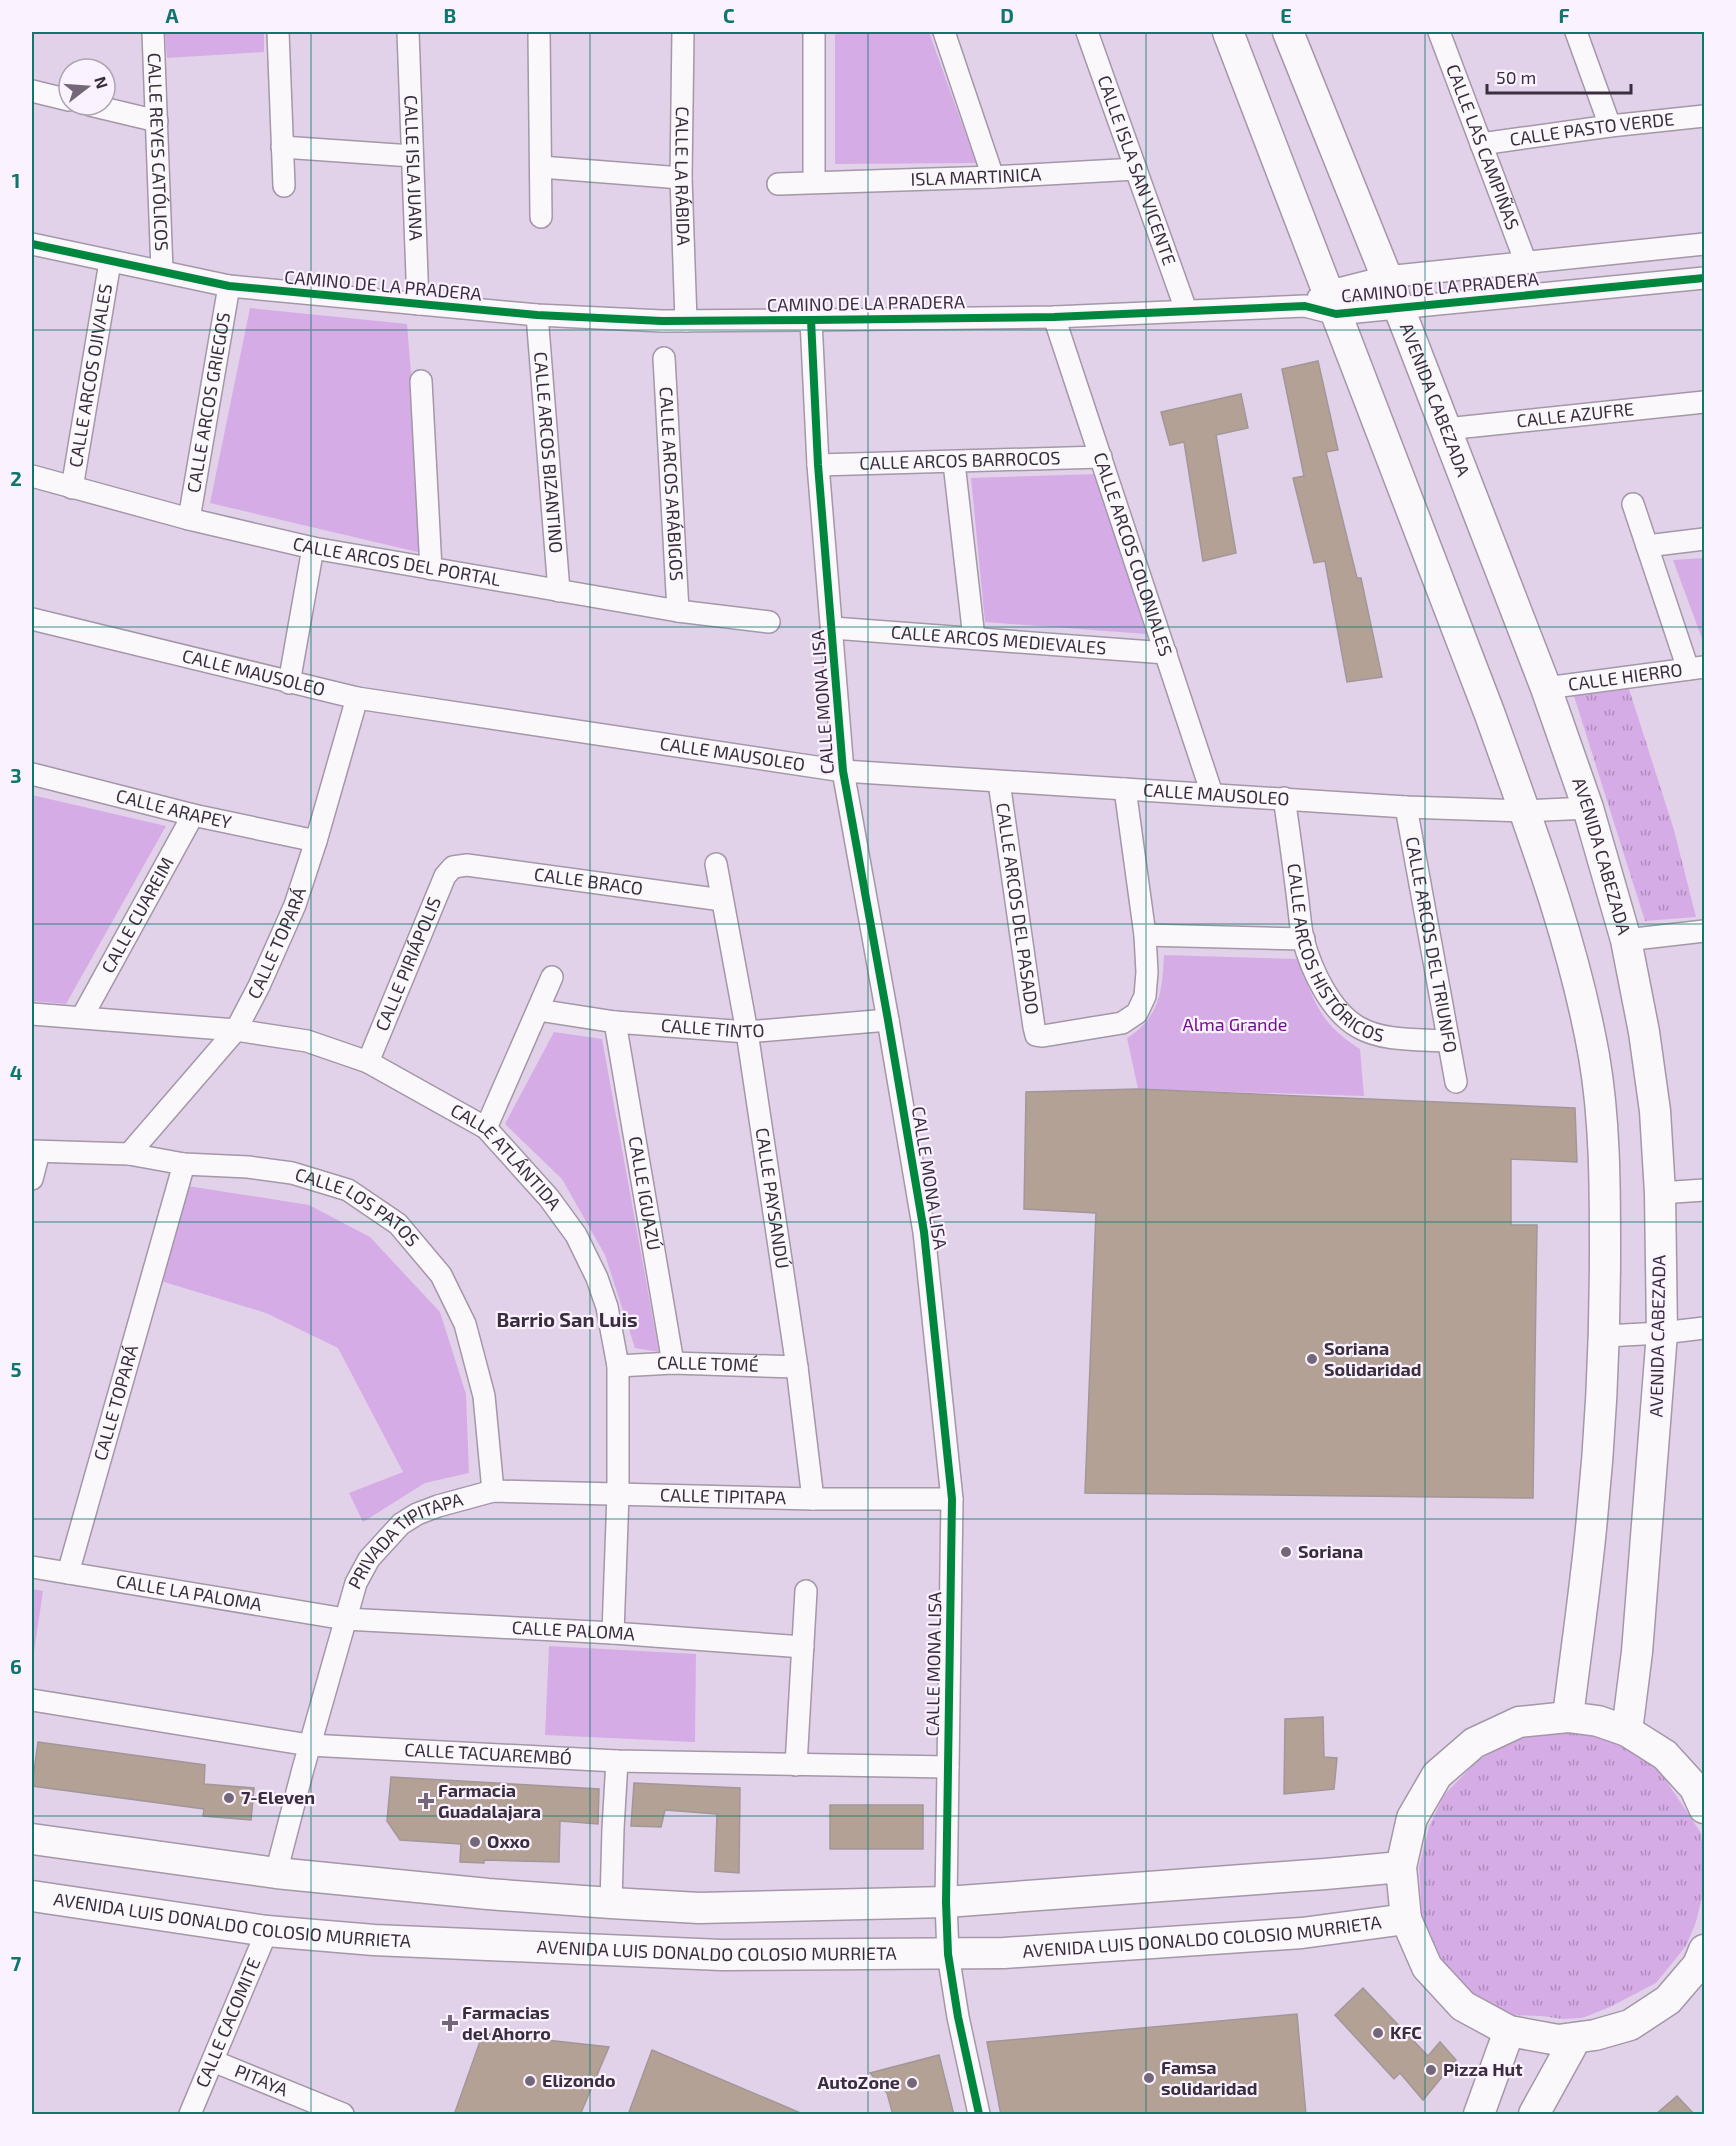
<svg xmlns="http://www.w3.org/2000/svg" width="1736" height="2146" font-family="'Exo 2',sans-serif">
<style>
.grass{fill:url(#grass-tufts)}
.green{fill:#d6ace7}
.building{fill:#b4a196;stroke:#a29699;stroke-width:1.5}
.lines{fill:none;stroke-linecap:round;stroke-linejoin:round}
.street-casing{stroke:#a397a8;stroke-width:24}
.secondary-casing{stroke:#a397a8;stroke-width:33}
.street{stroke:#fbf8fc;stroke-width:21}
.secondary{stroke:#fbf8fc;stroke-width:30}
.cycleway-casing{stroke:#fbf2ff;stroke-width:11}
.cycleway{stroke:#00873e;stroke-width:8}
.grid{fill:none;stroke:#0f766e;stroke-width:1.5;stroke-opacity:0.55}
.poi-dot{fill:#75677a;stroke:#fbf2ff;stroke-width:2}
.labels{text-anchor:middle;stroke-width:4.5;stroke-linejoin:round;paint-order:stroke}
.street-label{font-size:18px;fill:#3a2e3e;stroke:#fbf2ff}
.park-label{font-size:18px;fill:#750b93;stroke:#fbf2ff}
.poi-label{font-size:18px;font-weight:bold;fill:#3a2e3e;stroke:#fbf2ff;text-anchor:start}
.neighbourhood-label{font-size:20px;font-weight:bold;fill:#3a2e3e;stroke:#fbf2ff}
.neatline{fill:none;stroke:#0f766e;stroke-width:2}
.grid-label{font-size:20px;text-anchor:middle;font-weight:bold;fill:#0f766e}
</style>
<defs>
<pattern id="grass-tufts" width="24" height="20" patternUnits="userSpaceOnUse" patternTransform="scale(1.5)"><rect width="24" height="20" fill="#d6ace7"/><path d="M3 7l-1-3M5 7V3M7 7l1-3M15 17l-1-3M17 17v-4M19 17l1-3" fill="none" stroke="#af8cbd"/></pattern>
</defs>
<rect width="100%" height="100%" fill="#e2d2e9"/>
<!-- grass -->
<g class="grass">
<polygon points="1629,689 1674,830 1696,917 1645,921 1574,696"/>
<polygon points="1556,1731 1598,1734 1639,1751 1663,1776 1701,1833 1704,1864 1703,1894 1696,1922 1686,1946 1656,1983 1610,2007 1582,2018 1563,2019 1541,2016 1512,2015 1487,2009 1455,1981 1432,1951 1422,1914 1419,1867 1429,1827 1444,1795 1477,1761 1515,1740"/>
</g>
<!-- green -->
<g class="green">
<polygon points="165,32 264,32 264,52 167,58"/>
<polygon points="835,32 929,32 976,163 835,164"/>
<polygon points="250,308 407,324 426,554 210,503"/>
<polygon points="1098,474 1146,634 985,622 971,478"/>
<polygon points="1704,558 1704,644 1673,560"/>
<polygon points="32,795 166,826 66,1004 32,1001"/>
<path d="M1164 955 1298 959C1315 1003 1319 1023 1360 1049L1364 1096 1138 1089 1127 1038C1160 1017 1162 992 1164 955Z"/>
<polygon points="554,1032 602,1039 659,1352 635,1348 605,1255 562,1179 505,1124"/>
<polygon points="188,1186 309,1205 370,1237 440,1312 466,1394 469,1473 425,1483 363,1522 349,1493 403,1472 338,1348 266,1313 161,1281"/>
<polygon points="32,1589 43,1591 32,1665"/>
<polygon points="549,1646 696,1654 695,1742 545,1735"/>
</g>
<!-- building -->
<g class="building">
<polygon points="1318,361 1338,450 1326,452 1357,578 1361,578 1382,677 1347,682 1325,561 1314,563 1293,478 1304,476 1282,369"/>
<polygon points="1241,394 1248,428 1216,435 1236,553 1203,561 1184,442 1170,445 1161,412"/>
<polygon points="1138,1089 1575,1108 1577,1162 1511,1159 1511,1225 1537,1225 1533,1498 1085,1493 1096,1213 1024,1209 1026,1092"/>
<polygon points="1323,1717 1324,1757 1337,1758 1334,1789 1284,1794 1285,1719"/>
<polygon points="38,1742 205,1765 204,1784 254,1788 251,1820 203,1816 204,1809 32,1786"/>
<polygon points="391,1777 599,1789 598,1824 560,1821 559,1862 484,1860 484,1863 460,1862 461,1844 400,1840 387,1821"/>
<polygon points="634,1783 740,1788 739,1873 715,1871 717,1814 665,1810 661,1827 631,1826"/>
<rect x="830" y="1805" width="93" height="44"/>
<polygon points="1363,1988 1428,2056 1440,2042 1456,2060 1423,2100 1400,2073 1394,2079 1335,2015"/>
<polygon points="1297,2014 1306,2115 1001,2115 987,2042"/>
<polygon points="483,2033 609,2047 580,2115 454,2115"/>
<polygon points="652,2050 803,2114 803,2115 628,2115"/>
<polygon points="939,2055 954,2115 893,2115 887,2093 870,2073"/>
<polygon points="1677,2096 1695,2115 1655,2115"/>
</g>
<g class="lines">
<defs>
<g id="street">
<path id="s1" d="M153 32 162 271"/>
<polyline points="278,32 284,186"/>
<path id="s2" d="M408 32 418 304"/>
<polyline points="539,32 541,217"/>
<path id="s3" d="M683 32 681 178 686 321"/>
<polyline points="814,32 814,182"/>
<polyline points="944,32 993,177"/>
<path id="s4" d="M1087 32 1186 310"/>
<path id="s5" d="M1439 32 1526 263"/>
<polyline points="1576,32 1610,126"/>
<polyline points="32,91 69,100"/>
<polyline points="90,105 157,121"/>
<path id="s6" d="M1481 144 1610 126 1704 116"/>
<polyline points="282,147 412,156"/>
<polyline points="541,167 681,178"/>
<path id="s7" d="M778 184 993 177 1136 169"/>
<polyline points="32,244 229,286 537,315 662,321 811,320 1054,317 1305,306 1336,314 1704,278"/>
<polyline points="1318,298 1327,292 1386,277 1704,244"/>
<path id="s8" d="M537 315 559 591"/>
<path id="s9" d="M1054 317 1212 794"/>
<polyline points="811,320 818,465 843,771 888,1020 924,1232 952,1499 946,1902 948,1954 958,2017 979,2114"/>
<path id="s10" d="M664 358 678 611"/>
<polyline points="421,381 431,569"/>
<path id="s11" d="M1446 429 1704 402"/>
<polyline points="954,463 974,638"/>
<path id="s12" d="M818 465 1101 457"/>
<path id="s13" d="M32 476 189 519 313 548 678 611 769 622"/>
<path id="s14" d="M72 488 110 262"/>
<polyline points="1633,504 1688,669"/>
<path id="s15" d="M189 519 229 286"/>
<polyline points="1647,546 1704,539"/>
<path id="s16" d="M32 619 357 698 843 771 1406 807 1524 811 1588 808"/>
<path id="s17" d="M833 628 1166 653"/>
<polyline points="289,683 313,548"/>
<path id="s18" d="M1546 688 1704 667"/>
<path id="s19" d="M32 774 193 815 316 841"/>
<path id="s20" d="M999 782 1034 1027 1036 1035 1043 1036 1122 1023 1137 1013 1145 996 1147 972 1145 935 1125 789"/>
<path id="s21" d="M1284 798C1289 830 1293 861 1297 893 1299 908 1300 925 1303 939 1311 969 1330 1011 1358 1027 1384 1042 1419 1039 1448 1041"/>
<path id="s22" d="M1406 807 1456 1082"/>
<path id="s23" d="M716 864 747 1032 797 1367 813 1499"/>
<polyline points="1145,935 1304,939"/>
<polyline points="1626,940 1704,931"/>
<path id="s24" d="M538 1010 615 1022 747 1032 888 1020"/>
<path id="s25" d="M32 1014 236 1030 307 1041 368 1062 486 1128 549 1198 576 1235 597 1278 607 1307 618 1366V1494L613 1633"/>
<path id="s26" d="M82 1017 193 815"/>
<path id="s27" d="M615 1022 673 1363"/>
<path id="s28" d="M368 1062 445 876 453 867 467 865 722 900"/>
<polyline points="486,1128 552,977"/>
<path id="s29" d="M32 1151 129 1154 184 1164 248 1167 292 1173 348 1190 398 1224 441 1275 465 1324 484 1396 493 1491"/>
<path id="s30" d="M129 1154 236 1030 259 986 295 905 316 841 357 698"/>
<polyline points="32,1179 39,1152"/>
<polyline points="1660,1193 1704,1190"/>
<polyline points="1605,1336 1662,1333 1704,1328"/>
<path id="s31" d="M618 1366 673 1363 797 1367"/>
<path id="s32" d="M32 1567 345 1619 613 1633 803 1647"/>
<path id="s33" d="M68 1573 184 1164"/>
<path id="s34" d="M32 1700 309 1745 617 1761 948 1767"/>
<polyline points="796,1765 806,1591"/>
<path id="s35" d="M276 1873 303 1769 356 1583 369 1559 401 1524 417 1514 438 1506 493 1491 813 1499H952"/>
<polyline points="611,1903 613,1829 617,1761"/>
<path id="s36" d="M213 2061 343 2114"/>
<path id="s37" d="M190 2114 267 1931"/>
</g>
<g id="secondary">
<path d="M1228 32 1489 712C1529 824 1573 938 1594 1056 1605 1120 1605 1186 1605 1251 1605 1340 1601 1429 1592 1518 1586 1584 1576 1650 1568 1717"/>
<path id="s38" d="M1288 32 1399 308 1546 688 1588 808 1626 940 1644 1032 1655 1111 1660 1193 1662 1333 1637 1652 1627 1731"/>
<polyline points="1704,1808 1695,1788 1665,1755 1627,1731 1598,1721 1568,1717 1519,1722 1474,1743 1437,1775 1412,1818 1401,1867 1406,1919 1427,1967 1463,2006 1509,2031 1558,2040 1595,2035 1630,2025 1668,2000 1698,1965 1704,1950"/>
<polyline points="32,1839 276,1873 488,1894 611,1903 699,1908 946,1902 1325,1874 1401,1867"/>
<path id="s39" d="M32 1896 267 1931 374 1940 721 1955 1004 1953 1302 1933 1406 1919"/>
<polyline points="1479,2114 1509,2031"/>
<polyline points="1534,2114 1576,2038"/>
</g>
</defs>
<!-- street casing -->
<use href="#street" class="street-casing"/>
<!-- secondary casing -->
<use href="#secondary" class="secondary-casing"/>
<!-- street -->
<use href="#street" class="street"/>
<!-- secondary -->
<use href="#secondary" class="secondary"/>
<defs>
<g id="cycleway">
<polyline points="32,244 229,286 537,315 662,321 811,320 1054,317 1305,306 1336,314 1704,278"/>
<polyline points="811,320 818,465 843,771 888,1020 924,1232 952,1499 946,1902 948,1954 958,2017 979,2114"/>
</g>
</defs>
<!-- cycleway casing -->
<use href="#cycleway" class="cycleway-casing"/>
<!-- cycleway -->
<use href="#cycleway" class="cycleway"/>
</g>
<!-- grid -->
<path class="grid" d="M311 32V2114M590 32V2114M868 32V2114M1146 32V2114M1425 32V2114M32 330H1704M32 627H1704M32 924H1704M32 1222H1704M32 1519H1704M32 1816H1704"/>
<!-- markers -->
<g class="poi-dot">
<circle cx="1312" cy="1359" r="6"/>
<circle cx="1286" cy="1552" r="6"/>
<circle cx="229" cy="1798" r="6"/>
<path d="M423 1792h6v6h6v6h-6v6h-6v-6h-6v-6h6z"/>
<circle cx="475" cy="1842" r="6"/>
<path d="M447 2014h6v6h6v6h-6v6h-6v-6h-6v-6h6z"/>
<circle cx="1378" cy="2033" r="6"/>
<circle cx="1431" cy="2070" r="6"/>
<circle cx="1149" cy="2078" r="6"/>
<circle cx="530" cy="2081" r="6"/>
<circle cx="912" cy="2083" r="6"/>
</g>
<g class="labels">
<!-- street labels -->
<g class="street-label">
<text dy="6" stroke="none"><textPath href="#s6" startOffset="112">CALLE PASTO VERDE</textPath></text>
<text dy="6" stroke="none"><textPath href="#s5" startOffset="123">CALLE LAS CAMPIÑAS</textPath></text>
<text dy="6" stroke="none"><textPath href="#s1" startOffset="120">CALLE REYES CATÓLICOS</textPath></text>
<text dy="6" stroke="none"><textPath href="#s2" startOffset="136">CALLE ISLA JUANA</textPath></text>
<text dy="6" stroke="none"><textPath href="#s4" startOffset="147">CALLE ISLA SAN VICENTE</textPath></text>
<text dy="6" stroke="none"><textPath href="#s3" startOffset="144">CALLE LA RÁBIDA</textPath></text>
<text dy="6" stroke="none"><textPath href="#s7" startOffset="198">ISLA MARTINICA</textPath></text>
<text transform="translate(383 286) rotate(5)" y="6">CAMINO DE LA PRADERA</text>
<text transform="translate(1440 288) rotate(-5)" y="6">CAMINO DE LA PRADERA</text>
<text transform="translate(866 304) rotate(-1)" y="6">CAMINO DE LA PRADERA</text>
<text dy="6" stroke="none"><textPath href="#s14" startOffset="114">CALLE ARCOS OJIVALES</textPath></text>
<text dy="6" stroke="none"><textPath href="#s38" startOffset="396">AVENIDA CABEZADA</textPath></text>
<text dy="6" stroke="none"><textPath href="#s15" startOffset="118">CALLE ARCOS GRIEGOS</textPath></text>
<text dy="6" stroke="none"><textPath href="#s11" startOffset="130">CALLE AZUFRE</textPath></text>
<text dy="6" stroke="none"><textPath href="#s8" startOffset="138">CALLE ARCOS BIZANTINO</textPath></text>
<text dy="6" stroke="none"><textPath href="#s12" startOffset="142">CALLE ARCOS BARROCOS</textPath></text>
<text dy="6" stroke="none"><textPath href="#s10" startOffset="126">CALLE ARCOS ARÁBIGOS</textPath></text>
<text dy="6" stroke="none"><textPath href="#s9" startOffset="250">CALLE ARCOS COLONIALES</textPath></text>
<text dy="6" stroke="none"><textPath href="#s13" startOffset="375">CALLE ARCOS DEL PORTAL</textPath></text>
<text dy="6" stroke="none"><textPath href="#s17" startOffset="166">CALLE ARCOS MEDIEVALES</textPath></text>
<text dy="6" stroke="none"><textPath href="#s16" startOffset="228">CALLE MAUSOLEO</textPath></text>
<text dy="6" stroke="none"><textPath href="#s18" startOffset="80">CALLE HIERRO</textPath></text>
<text transform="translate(823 702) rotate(-94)" y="6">CALLE MONA LISA</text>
<text dy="6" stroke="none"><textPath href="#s16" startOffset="714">CALLE MAUSOLEO</textPath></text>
<text dy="6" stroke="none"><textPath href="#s16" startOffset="1200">CALLE MAUSOLEO</textPath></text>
<text dy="6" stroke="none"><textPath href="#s19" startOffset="146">CALLE ARAPEY</textPath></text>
<text dy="6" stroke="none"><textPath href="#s38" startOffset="882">AVENIDA CABEZADA</textPath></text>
<text dy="6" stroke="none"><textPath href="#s28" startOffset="350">CALLE BRACO</textPath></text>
<text dy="6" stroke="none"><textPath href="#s20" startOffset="128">CALLE ARCOS DEL PASADO</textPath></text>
<text dy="6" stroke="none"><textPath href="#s26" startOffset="116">CALLE CUAREIM</textPath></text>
<text dy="6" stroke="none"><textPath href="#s30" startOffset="260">CALLE TOPARÁ</textPath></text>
<text dy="6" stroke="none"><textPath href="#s22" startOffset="140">CALLE ARCOS DEL TRIUNFO</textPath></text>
<text dy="6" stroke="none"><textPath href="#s21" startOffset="171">CALLE ARCOS HISTÓRICOS</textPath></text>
<text dy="6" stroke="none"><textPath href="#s28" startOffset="106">CALLE PIRIÁPOLIS</textPath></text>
<text dy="6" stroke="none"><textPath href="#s24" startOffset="176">CALLE TINTO</textPath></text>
<text dy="6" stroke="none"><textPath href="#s25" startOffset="510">CALLE ATLÁNTIDA</textPath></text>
<text transform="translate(929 1178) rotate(81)" y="6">CALLE MONA LISA</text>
<text dy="6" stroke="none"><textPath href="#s27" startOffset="174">CALLE IGUAZÚ</textPath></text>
<text dy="6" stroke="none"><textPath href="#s23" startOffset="339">CALLE PAYSANDÚ</textPath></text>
<text dy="6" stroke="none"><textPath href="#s29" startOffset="336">CALLE LOS PATOS</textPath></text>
<text transform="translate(1658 1336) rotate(-89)" y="6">AVENIDA CABEZADA</text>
<text dy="6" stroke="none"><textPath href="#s31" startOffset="90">CALLE TOMÉ</textPath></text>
<text dy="6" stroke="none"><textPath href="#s33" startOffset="177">CALLE TOPARÁ</textPath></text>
<text dy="6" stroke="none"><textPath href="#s35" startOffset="704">CALLE TIPITAPA</textPath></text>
<text dy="6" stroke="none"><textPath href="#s35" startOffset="369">PRIVADA TIPITAPA</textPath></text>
<text dy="6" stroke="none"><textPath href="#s32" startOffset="159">CALLE LA PALOMA</textPath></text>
<text dy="6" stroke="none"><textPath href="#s32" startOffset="546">CALLE PALOMA</textPath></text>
<text transform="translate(934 1664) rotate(-89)" y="6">CALLE MONA LISA</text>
<text dy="6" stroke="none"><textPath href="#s34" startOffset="460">CALLE TACUAREMBÓ</textPath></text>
<text dy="6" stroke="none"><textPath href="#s39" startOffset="202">AVENIDA LUIS DONALDO COLOSIO MURRIETA</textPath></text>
<text dy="6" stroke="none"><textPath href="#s39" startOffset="1174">AVENIDA LUIS DONALDO COLOSIO MURRIETA</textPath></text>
<text dy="6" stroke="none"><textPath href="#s39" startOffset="688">AVENIDA LUIS DONALDO COLOSIO MURRIETA</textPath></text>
<text dy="6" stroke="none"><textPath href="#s37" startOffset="99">CALLE CACOMITE</textPath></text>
<text dy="6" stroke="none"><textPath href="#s36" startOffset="52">PITAYA</textPath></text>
</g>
<!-- park labels -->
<g class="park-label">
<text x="1235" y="1031">Alma Grande</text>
</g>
<!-- poi labels -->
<g class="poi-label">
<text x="1324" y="1355">Soriana<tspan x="1324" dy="21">Solidaridad</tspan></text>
<text x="1298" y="1558">Soriana</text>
<text x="438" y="1797">Farmacia<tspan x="438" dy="21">Guadalajara</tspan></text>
<text x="241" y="1804">7-Eleven</text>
<text x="487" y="1848">Oxxo</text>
<text x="462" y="2019">Farmacias<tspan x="462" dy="21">del Ahorro</tspan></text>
<text x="1390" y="2039">KFC</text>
<text x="1161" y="2074">Famsa<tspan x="1161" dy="21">solidaridad</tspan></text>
<text x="1443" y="2076">Pizza Hut</text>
<text x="542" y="2087">Elizondo</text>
<text x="900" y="2089" text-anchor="end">AutoZone</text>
</g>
<!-- neighbourhood labels -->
<g class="neighbourhood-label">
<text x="567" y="1327">Barrio San Luis</text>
</g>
</g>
<!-- border -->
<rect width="1736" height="2146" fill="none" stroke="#fbf2ff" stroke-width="66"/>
<!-- north arrow -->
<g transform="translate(87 87) rotate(73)"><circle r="28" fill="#fbf2ff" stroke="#aea4b2" stroke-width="1.5"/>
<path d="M0-4.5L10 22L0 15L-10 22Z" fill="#75677a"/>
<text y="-9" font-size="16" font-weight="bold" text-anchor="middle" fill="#3a2e3e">N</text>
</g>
<!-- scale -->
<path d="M1487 84v9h144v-9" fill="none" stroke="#3a2e3e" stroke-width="3"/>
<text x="1496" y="84" font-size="18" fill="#3a2e3e" stroke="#fbf2ff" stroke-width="4.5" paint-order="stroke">50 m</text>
<rect x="33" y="33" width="1670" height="2080" class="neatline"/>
<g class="grid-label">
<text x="172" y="23">A</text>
<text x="450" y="23">B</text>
<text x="729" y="23">C</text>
<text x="1007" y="23">D</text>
<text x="1286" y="23">E</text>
<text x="1564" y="23">F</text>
<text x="16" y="188">1</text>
<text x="16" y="486">2</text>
<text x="16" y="783">3</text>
<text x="16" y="1080">4</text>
<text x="16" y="1377">5</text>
<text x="16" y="1674">6</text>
<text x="16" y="1971">7</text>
</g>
</svg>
